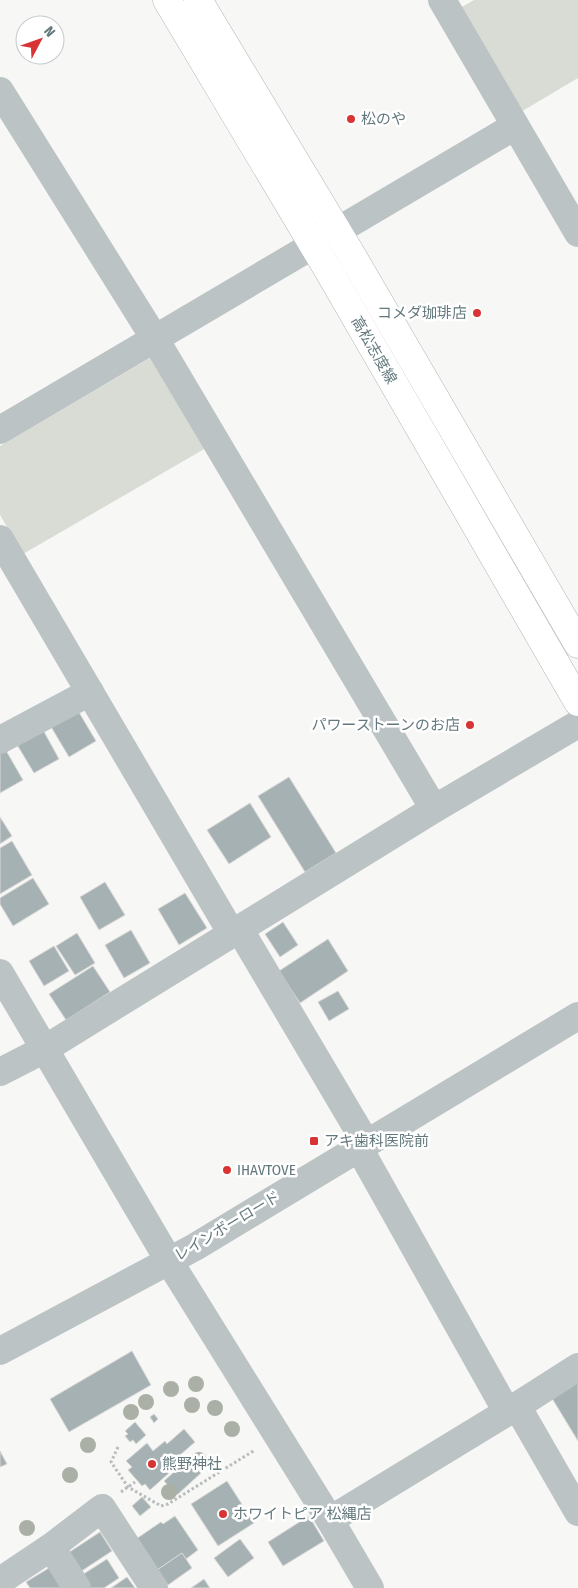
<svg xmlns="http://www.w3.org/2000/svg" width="578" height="1588" font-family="'Fira Sans Condensed','Noto Sans JP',sans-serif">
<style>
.green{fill:#d9dcd4}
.building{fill:#a6b1b4;stroke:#d9d8d7}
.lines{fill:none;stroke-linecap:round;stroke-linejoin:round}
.major-casing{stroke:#b0b7b9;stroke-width:29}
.path{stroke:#b7bcbd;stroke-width:3;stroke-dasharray:2.5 2.5;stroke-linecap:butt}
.minor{stroke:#bcc3c4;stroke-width:28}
.major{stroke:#fff;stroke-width:28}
.tree{fill:#aab0a5}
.poi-dot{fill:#d83436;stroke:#fff;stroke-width:2}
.labels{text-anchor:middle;stroke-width:5;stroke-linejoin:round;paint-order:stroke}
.poi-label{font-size:15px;fill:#64797e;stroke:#fff;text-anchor:start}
.street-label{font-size:15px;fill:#64797e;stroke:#fff}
</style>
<rect width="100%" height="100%" fill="#f7f7f5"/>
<!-- green -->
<g class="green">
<polygon points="474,0 578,0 578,78 519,113 460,8"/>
<polygon points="152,357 206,448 23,554 0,515 0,446"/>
</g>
<!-- building -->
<g class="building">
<polygon points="77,709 96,741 69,757 50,725"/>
<polygon points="42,728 59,759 34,773 16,743"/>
<polygon points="4,747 23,780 0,793 0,750"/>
<polygon points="289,777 336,853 305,872 258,796"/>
<polygon points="250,803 271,837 229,864 207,830"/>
<polygon points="0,817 12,836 0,844"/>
<polygon points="12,841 32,875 0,894 0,848"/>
<polygon points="33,878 49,904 13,926 0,904 0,898"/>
<polygon points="105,882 125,915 99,930 80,897"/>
<polygon points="185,893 207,928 179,945 158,909"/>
<polygon points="283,922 298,945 280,957 265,934"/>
<polygon points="131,930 150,963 124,978 105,945"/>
<polygon points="77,933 95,963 75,975 56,946"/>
<polygon points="328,939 348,971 300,1003 279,971"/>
<polygon points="54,946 69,971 44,986 29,961"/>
<polygon points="93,966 110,992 66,1020 49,994"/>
<polygon points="338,991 349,1009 329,1021 318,1002"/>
<polygon points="132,1351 151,1385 69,1432 50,1399"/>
<polygon points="578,1379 578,1441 550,1395"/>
<polygon points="154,1414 158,1419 154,1423 150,1417"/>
<polygon points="135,1422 146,1435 136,1444 133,1440 130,1442 125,1436 128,1434 125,1431"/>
<polygon points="184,1429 195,1442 165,1468 169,1473 150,1490 145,1484 142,1486 128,1470 132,1467 126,1461 147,1443 153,1451 165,1441 167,1444"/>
<polygon points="0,1451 7,1464 0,1467"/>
<polygon points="186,1461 188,1464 191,1462 201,1473 177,1495 164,1481"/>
<polygon points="227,1481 254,1523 218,1546 191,1504"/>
<polygon points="142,1497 151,1507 140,1516 132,1506"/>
<polygon points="175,1516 198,1550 186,1559 182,1553 157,1570 136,1539 161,1522 163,1524"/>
<polygon points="309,1516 324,1541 283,1566 268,1542"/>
<polygon points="100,1532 112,1551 80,1572 68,1553"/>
<polygon points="240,1539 254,1558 228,1577 214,1558"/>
<polygon points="182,1553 192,1568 168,1585 157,1570"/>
<polygon points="107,1559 119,1578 104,1588 90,1588 82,1575"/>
<polygon points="49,1568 61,1588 30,1588 26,1582"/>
<polygon points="127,1577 135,1588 111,1588"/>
<polygon points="204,1579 210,1588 191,1588"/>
</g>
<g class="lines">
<defs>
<g id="major">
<polyline points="167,0 327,268 578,702"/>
<polyline points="198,0 351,254 578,644"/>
</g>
</defs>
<!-- major casing -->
<use href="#major" class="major-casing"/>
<!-- path -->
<g class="path">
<polyline points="118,1447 111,1462 128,1487 161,1506 168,1504 255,1450"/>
<polyline points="121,1492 135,1482"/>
</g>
<!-- minor -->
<g class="minor">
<polyline points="442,0 578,233"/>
<polyline points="0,91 155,339 434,809"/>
<polyline points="0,430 515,126"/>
<polyline points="0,539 232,934"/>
<polyline points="0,740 90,692"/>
<polyline points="240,930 366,1143"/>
<polyline points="0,973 169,1261 330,1520 370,1588"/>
<polyline points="0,1072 43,1050 434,809 578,724"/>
<polyline points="359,1148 507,1412"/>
<polyline points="0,1351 195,1247 578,1016"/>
<polyline points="517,1406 578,1512"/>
<polyline points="330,1520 517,1406 578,1367"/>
<polyline points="51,1547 77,1588"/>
<polyline points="0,1581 51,1547 102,1508 154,1588"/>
</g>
<!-- major -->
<use href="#major" class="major"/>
</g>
<!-- trees -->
<g class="tree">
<circle cx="196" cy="1384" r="8"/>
<circle cx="171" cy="1389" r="8"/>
<circle cx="146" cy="1402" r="8"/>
<circle cx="192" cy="1405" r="8"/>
<circle cx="215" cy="1408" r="8"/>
<circle cx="131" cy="1412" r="8"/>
<circle cx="232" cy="1429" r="8"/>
<circle cx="88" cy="1445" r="8"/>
<circle cx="199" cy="1460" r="8"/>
<circle cx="70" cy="1475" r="8"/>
<circle cx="169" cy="1492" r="8"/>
<circle cx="27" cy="1528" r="8"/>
</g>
<!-- markers -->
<g class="poi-dot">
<circle cx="351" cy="119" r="5"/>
<circle cx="477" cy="313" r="5"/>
<circle cx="470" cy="725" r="5"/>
<rect x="309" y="1136" width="10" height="10" rx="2.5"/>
<circle cx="227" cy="1170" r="5"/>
<circle cx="152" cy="1464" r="5"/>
<circle cx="223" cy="1514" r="5"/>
</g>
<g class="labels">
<!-- poi labels -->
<g class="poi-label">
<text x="361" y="124">松のや</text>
<text x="467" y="318" text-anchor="end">コメダ珈琲店</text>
<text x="460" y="730" text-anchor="end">パワーストーンのお店</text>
<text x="324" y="1146">アキ歯科医院前</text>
<text x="237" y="1175">IHAVTOVE</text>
<text x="162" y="1469">熊野神社</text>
<text x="233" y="1519">ホワイトピア 松縄店</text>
</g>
<!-- street labels -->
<g class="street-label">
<text transform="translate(374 350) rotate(60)" y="5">高松志度線</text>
<text transform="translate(227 1226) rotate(-31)" y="5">レインボーロード</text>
</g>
</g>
<!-- north arrow -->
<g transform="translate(40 40) rotate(49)"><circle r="24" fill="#ffffff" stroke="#c1c9cb"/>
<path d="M0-4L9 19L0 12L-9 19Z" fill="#d83436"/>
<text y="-8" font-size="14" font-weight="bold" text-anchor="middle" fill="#64797e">N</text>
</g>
</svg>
